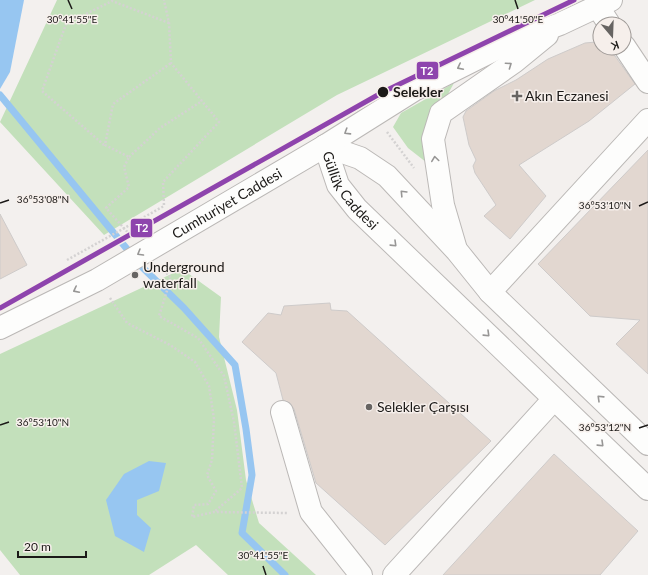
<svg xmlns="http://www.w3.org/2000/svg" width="648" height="575" font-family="Lato,sans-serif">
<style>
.green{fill:#c3e0bb}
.water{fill:#97c6f1}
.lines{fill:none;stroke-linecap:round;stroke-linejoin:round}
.stream{stroke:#97c6f1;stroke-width:7}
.building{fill:#e2d7d0;stroke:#cecbca}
.street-casing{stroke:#bbb8b6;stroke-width:24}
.secondary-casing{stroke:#bbb8b6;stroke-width:24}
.path{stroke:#d4d2d2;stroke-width:2.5;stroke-dasharray:2 2;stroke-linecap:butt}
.street{stroke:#fdfdfc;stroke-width:22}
.secondary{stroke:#fdfdfc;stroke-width:22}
.tram-1-casing{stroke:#f6efeb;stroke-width:8}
.tram-1{stroke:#8e44ad;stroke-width:5}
.oneway{stroke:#979695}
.ticks{fill:none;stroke:#1b1917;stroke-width:1.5}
.stop-dot{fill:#1b1917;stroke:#f6efeb;stroke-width:1.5}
.poi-dot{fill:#676462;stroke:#f6efeb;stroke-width:1.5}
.labels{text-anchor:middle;stroke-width:3;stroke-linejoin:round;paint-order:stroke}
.stop-label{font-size:14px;font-weight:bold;fill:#1b1917;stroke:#f6efeb;text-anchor:start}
.poi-label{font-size:14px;fill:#1b1917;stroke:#f6efeb;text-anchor:start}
.street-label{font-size:14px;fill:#1b1917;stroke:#f6efeb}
.ticks-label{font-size:10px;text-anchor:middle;fill:#1b1917;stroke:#f6efeb;stroke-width:3;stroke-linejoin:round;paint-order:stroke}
.line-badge{stroke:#f6efeb;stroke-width:1.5}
.badge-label{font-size:11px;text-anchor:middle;font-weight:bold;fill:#fff}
</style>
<rect width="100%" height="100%" fill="#f3f0ee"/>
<!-- green -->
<g class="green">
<polygon points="57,0 535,0 337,95 104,235 0,122"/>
<polygon points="454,83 443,103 431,166 408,148 393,127 401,113"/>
<polygon points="182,269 221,297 219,337 237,410 246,480 259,523 316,575 228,575 196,545 149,575 20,575 0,550 0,354"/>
</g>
<!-- water -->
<g class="water">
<polygon points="0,0 24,0 10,72 0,89"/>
<polygon points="149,461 166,463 159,491 137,500 137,515 151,528 144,552 115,536 106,500 124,474"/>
</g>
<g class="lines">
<!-- stream -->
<polyline class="stream" points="0,95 141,266 184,308 235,365 246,429 252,475 242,533 285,575"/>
</g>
<!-- building -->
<g class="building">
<polygon points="596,42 600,45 600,48 604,48 615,56 635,84 589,121 519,165 546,196 510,239 484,216 496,205 475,173 473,166 476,160 469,145 463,117 466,111 494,91 516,80 548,59 585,43"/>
<polygon points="648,150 648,374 616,344 640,320 590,316 538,264"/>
<polygon points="0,214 27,265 0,279"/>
<polygon points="330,303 331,310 347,311 491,441 385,545 316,483 294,409 290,403 283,400 276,373 242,342 268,313 281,315 284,306"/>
<polygon points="554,454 638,531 600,575 443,575"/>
</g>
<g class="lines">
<defs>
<g id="street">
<polyline points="598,7 609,24"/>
<polyline points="624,46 648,82"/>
<polyline points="490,292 648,120"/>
<polyline points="282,412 311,512 361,575"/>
<polyline points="394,575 554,399"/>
</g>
<g id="secondary">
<path id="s1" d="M325 146 338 185 357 209 648 489"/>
<polyline points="325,146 360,158 387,176 457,251 490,292 648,444"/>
<polyline points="455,246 443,205 433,139 441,113 514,62 547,35"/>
<path id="s2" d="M0 328 97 280 325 146 414 90 504 45 560 24 611 0"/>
</g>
</defs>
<!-- street casing -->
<use href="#street" class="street-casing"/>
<!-- secondary casing -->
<use href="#secondary" class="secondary-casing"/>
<!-- path -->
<g class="path">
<polyline points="387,132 414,168"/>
<polyline points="104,145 42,91 66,24 112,1 169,23"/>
<polyline points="129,157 160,128 202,101"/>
<polyline points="130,235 106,208 129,187 124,167 129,157 105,145 113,104 171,63"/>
<polyline points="67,260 164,206 163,182 219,122 171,63 169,23 164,0"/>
<polyline points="161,267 171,278 159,316 198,338 224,376 234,422 242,488 214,512"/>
<polyline points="110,298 127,323 170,345 195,362 209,386 214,419 212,460 207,475 216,491 208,504 194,505 192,517 214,512 288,513"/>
</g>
<!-- street -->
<use href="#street" class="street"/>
<!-- secondary -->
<use href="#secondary" class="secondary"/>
<defs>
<polyline id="tram-1" points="0,308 383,92 574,0"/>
</defs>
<!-- tram-1 casing -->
<use href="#tram-1" class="tram-1-casing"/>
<!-- tram-1 -->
<use href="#tram-1" class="tram-1"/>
</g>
<!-- one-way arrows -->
<defs><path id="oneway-chevron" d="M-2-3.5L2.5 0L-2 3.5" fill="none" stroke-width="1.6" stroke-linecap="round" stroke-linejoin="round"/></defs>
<g class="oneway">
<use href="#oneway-chevron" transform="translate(509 65) rotate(-35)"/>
<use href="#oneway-chevron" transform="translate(460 67) rotate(153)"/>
<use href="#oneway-chevron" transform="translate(347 132) rotate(148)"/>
<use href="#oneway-chevron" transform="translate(435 159) rotate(-98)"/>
<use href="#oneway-chevron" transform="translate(403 193) rotate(-134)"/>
<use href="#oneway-chevron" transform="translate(394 244) rotate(44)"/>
<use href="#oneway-chevron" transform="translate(140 253) rotate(150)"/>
<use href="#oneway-chevron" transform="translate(76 290) rotate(153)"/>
<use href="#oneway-chevron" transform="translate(487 334) rotate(44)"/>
<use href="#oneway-chevron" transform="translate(600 398) rotate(-136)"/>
<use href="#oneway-chevron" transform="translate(601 444) rotate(44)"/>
</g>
<!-- ticks -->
<path class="ticks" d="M68 0 72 9M515 0 518 9M0 203 9 200M639 206 648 202M0 425 9 422M639 428 648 425M263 566 266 575"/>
<!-- markers -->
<circle class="stop-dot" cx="383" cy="92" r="6"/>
<g class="poi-dot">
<path d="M515 90h4v4h4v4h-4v4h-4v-4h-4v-4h4z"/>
<circle cx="135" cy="275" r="4"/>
<circle cx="369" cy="407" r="4"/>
</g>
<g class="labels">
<!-- stop labels -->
<g class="stop-label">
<text x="393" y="97">Selekler</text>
</g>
<!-- poi labels -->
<g class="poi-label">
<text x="525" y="101">Akın Eczanesi</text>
<text x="143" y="272">Underground<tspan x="143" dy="16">waterfall</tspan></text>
<text x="377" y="412">Selekler Çarşısı</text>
</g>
<!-- street labels -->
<g class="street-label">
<text dy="5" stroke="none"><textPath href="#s1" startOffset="52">Güllük Caddesi</textPath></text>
<text dy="5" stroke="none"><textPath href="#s2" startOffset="259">Cumhuriyet Caddesi</textPath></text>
</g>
</g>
<g class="ticks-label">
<text x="72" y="23">30°41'55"E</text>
<text x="518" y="23">30°41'50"E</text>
<text x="43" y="203">36°53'08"N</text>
<text x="605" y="209">36°53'10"N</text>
<text x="43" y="426">36°53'10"N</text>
<text x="605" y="431">36°53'12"N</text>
<text x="263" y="559">30°41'55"E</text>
</g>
<g class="line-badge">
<rect x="416" y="61" width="23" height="19" rx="4" fill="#8e44ad"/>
<rect x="130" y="218" width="23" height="20" rx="4" fill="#8e44ad"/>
</g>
<g class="badge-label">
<text x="427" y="75">T2</text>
<text x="142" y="232">T2</text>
</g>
<!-- north arrow -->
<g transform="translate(612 36) rotate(161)"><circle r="19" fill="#f6efeb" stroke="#9e9996"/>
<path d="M0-3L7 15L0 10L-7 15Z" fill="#676462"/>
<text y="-6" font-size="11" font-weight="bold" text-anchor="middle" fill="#1b1917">K</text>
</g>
<!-- scale -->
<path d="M18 551v6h68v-6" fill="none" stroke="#1b1917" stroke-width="2"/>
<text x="24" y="551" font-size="12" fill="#1b1917" stroke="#f6efeb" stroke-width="3" paint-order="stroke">20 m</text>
</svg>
